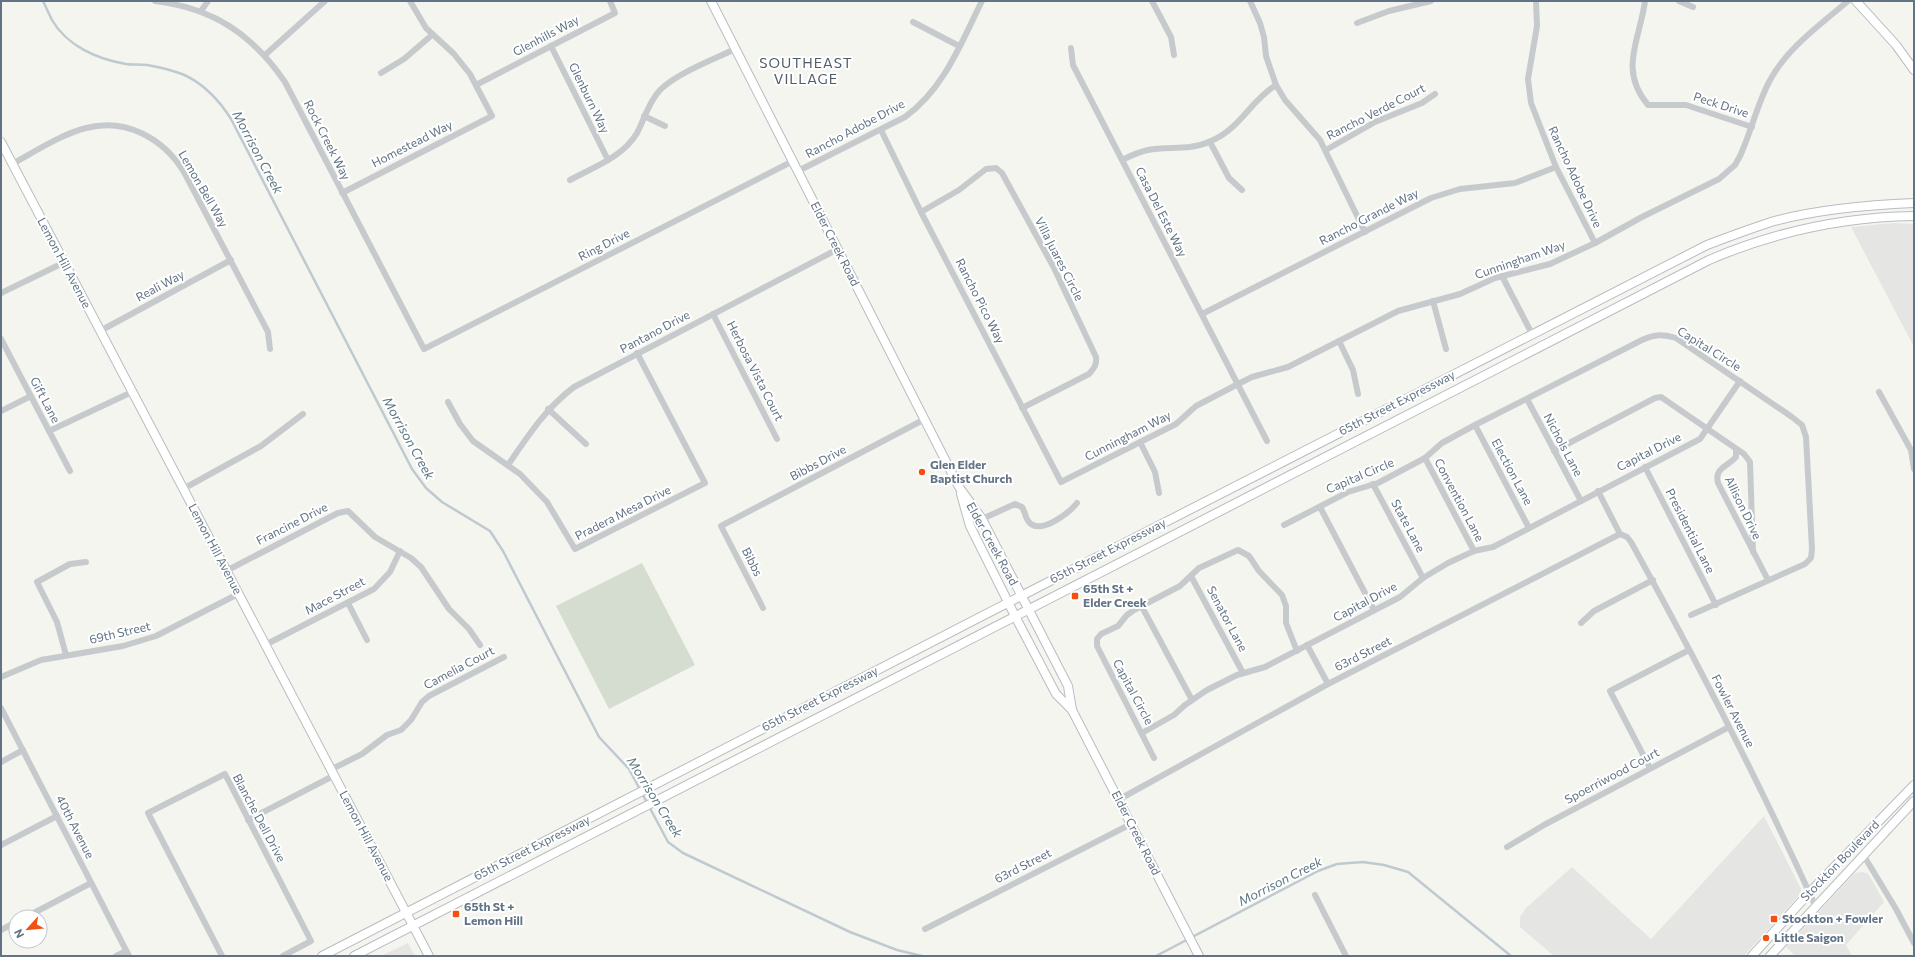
<svg xmlns="http://www.w3.org/2000/svg" width="1915" height="957" font-family="Commissioner,sans-serif">
<style>
.built{fill:#e5e6e4}
.green{fill:#d5ddd1}
.lines{fill:none;stroke-linecap:round;stroke-linejoin:round}
.stream{stroke:#bfcad0;stroke-width:2.5}
.secondary-casing{stroke:#b8bdc2;stroke-width:10}
.street{stroke:#c7cacd;stroke-width:6}
.secondary{stroke:#fff;stroke-width:8}
.poi-dot{fill:#f45011;stroke:#fff;stroke-width:1.5}
.labels{text-anchor:middle;stroke-width:4;stroke-linejoin:round;paint-order:stroke}
.street-label{font-size:12px;fill:#617385;stroke:#fff}
.poi-label{font-size:12px;font-weight:bold;fill:#617385;stroke:#fff;text-anchor:start}
.water-label{font-size:13px;font-style:italic;fill:#5c7682;stroke:#fff}
.quarter-label{font-size:14px;letter-spacing:1px;fill:#4f5d69;stroke:#fff}
</style>
<rect width="100%" height="100%" fill="#f5f5f0"/>
<!-- built -->
<g class="built">
<polygon points="1892,223 1914,224 1914,347 1851,227"/>
<polygon points="1764,816 1801,889 1801,893 1744,956 1554,956 1520,927 1520,917 1526,908 1572,867 1651,939"/>
<polygon points="1862,872 1867,873 1869,875 1884,902 1846,945 1852,956 1795,956 1786,947 1855,873"/>
<polygon points="408,943 415,956 381,956"/>
</g>
<!-- green -->
<polygon class="green" points="642,563 695,665 609,709 556,606"/>
<g class="lines">
<!-- stream -->
<g class="stream">
<path d="M43 1C46 7 49 14 52 20 67 46 97 59 126 64 133 65 140 64 147 65 159 67 171 70 182 74 202 82 220 101 231 119L412 469 426 488 442 502 490 531 503 551 599 737 629 769 668 842 683 853 850 932 897 950 922 956"/>
<polyline points="1156,956 1318,871 1337,864 1363,862 1384,865 1408,872 1511,956"/>
</g>
<defs>
<g id="secondary">
<polyline points="711,1 959,487 982,519 1068,686 1072,710"/>
<polyline points="1856,1 1896,45 1914,70"/>
<polyline points="1,142 429,956"/>
<polyline points="961,494 970,526 1015,616 1056,694 1072,710 1199,956"/>
<path d="M322 956 1021 596 1707 245C1728 237 1750 229 1771 222 1817 209 1866 205 1914 203"/>
<path d="M354 956 1709 260C1774 232 1843 217 1914 216"/>
<polyline points="1752,956 1809,893 1914,785"/>
<polyline points="1770,956 1914,801"/>
</g>
</defs>
<!-- secondary casing -->
<use href="#secondary" class="secondary-casing"/>
<!-- street -->
<g class="street">
<path d="M155 1C213 8 252 34 285 82L424 349 793 161"/>
<polyline points="1152,1 1171,37 1174,55"/>
<polyline points="1250,1 1260,23 1264,37 1266,56 1276,85 1285,100 1320,140 1365,232"/>
<polyline points="1536,1 1537,26 1528,79 1531,103 1556,167 1595,243"/>
<path d="M1645 1C1640 40 1618 69 1648 105H1686L1752 127"/>
<polyline points="1679,1 1693,7"/>
<polyline points="201,11 208,1"/>
<polyline points="913,22 959,46"/>
<polyline points="1357,23 1389,11 1431,1"/>
<polyline points="551,46 608,160"/>
<polyline points="1071,48 1073,65 1267,441"/>
<polyline points="265,55 325,1"/>
<polyline points="381,73 404,59 432,35"/>
<polyline points="476,85 615,13 610,1"/>
<polyline points="644,116 665,126"/>
<path d="M881 130 921 212 1061 482 1176 424 1196 406 1238 384 1252 377 1288 367 1398 311 1460 294 1495 278 1550 264 1595 243 1642 217 1719 179 1735 165 1740 156C1751 132 1757 105 1769 82 1786 49 1820 25 1848 1"/>
<polyline points="1210,142 1229,178 1242,190"/>
<polyline points="1326,150 1375,122 1422,103 1435,94"/>
<path d="M1122 160C1130 156 1138 152 1148 150 1169 146 1190 151 1211 141 1241 128 1250 101 1276 85"/>
<path d="M12 164C34 152 62 134 86 128 126 118 163 138 184 172L268 332 270 349"/>
<path d="M798 171 905 117C944 89 961 43 982 1"/>
<path d="M570 180C594 167 623 157 637 133 645 118 648 103 660 90 677 73 713 60 735 49"/>
<polyline points="342,193 492,116 470,74 454,54 426,28 410,1"/>
<path d="M921 212 959 190 986 169 996 168 1002 173 1054 268 1096 357C1097 365 1094 368 1089 374L1022 408"/>
<polyline points="1502,276 1532,334"/>
<polyline points="1,293 63,263"/>
<polyline points="1433,301 1446,349"/>
<polyline points="713,314 777,439"/>
<polyline points="1202,314 1431,198 1460,189 1515,183 1556,167"/>
<polyline points="100,331 231,260"/>
<polyline points="1,339 70,471"/>
<polyline points="1339,341 1353,370 1358,394"/>
<polyline points="1879,392 1911,450 1914,469"/>
<polyline points="1527,399 1581,501"/>
<polyline points="448,402 460,424 473,441 520,474 547,502 575,549 705,483 637,353"/>
<polyline points="548,409 586,444"/>
<polyline points="1,411 31,396"/>
<polyline points="1475,425 1529,528"/>
<polyline points="49,431 132,392"/>
<polyline points="1140,442 1155,472 1159,493"/>
<path d="M1736 449V457C1727 467 1714 468 1718 483L1768 580"/>
<polyline points="1554,451 1655,398 1661,397 1744,454 1750,462 1753,552"/>
<polyline points="1425,458 1474,551"/>
<path d="M508 465C528 436 545 409 574 387L838 249"/>
<polyline points="1645,467 1716,605"/>
<polyline points="1373,484 1423,578"/>
<polyline points="183,489 261,446 303,414"/>
<polyline points="1598,491 1620,534"/>
<polyline points="1320,507 1374,610"/>
<path d="M982 519 1015 504 1022 507C1026 513 1025 520 1031 524 1043 533 1069 513 1077 503"/>
<path d="M1284 525 1348 492 1378 483 1425 458 1442 443 1475 425 1642 340C1655 334 1663 334 1676 338L1792 417 1802 425 1806 437 1812 549 1811 558 1805 564 1691 615"/>
<path d="M1620 534 1627 537 1631 542C1697 661 1759 782 1815 905"/>
<polyline points="226,571 338,513 348,511 375,537 411,558 421,567 449,609 469,629 480,645"/>
<polyline points="1191,576 1243,673"/>
<polyline points="348,603 367,640"/>
<polyline points="1141,605 1192,700"/>
<polyline points="763,608 721,526 925,419"/>
<polyline points="1581,623 1594,611 1653,580"/>
<polyline points="265,645 374,589 390,572 400,551"/>
<polyline points="1307,645 1328,684"/>
<polyline points="66,655 57,622 37,582 70,564 86,562"/>
<polyline points="1,677 41,660 123,646 156,636 238,594"/>
<polyline points="1,708 129,956"/>
<polyline points="1142,733 1174,715 1185,705 1207,690 1237,675 1265,667 1400,597 1423,578 1448,563 1474,551 1493,547 1700,439 1740,381"/>
<polyline points="1154,758 1097,646 1097,639 1101,634 1118,626 1127,615 1134,610 1180,586 1199,568 1238,550 1249,556 1259,571 1282,595 1286,606 1286,623 1297,651"/>
<polyline points="1,762 23,750"/>
<polyline points="1650,768 1610,691 1689,650"/>
<polyline points="332,769 362,754 387,735 401,730 411,720 422,702 429,696 504,657"/>
<polyline points="1118,800 1328,684 1620,534"/>
<polyline points="248,820 335,775"/>
<polyline points="1,845 57,816"/>
<polyline points="1507,847 1544,825 1729,727"/>
<polyline points="1864,856 1896,909 1914,943"/>
<polyline points="1315,895 1346,956"/>
<polyline points="26,917 91,883"/>
<polyline points="925,929 1131,824"/>
<polyline points="1,930 16,922"/>
<polyline points="116,956 126,951"/>
<polyline points="222,956 148,813 225,774 311,941 283,956"/>
</g>
<!-- secondary -->
<use href="#secondary" class="secondary"/>
</g>
<!-- markers -->
<g class="poi-dot">
<circle cx="922" cy="472" r="4"/>
<rect x="1071" y="592" width="8" height="8" rx="2"/>
<rect x="452" y="910" width="8" height="8" rx="2"/>
<rect x="1770" y="915" width="8" height="8" rx="2"/>
<circle cx="1766" cy="938" r="4"/>
</g>
<g class="labels">
<!-- street labels -->
<g class="street-label">
<text transform="translate(546 36) rotate(-28)" y="4">Glenhills Way</text>
<text transform="translate(589 98) rotate(64)" y="4">Glenburn Way</text>
<text transform="translate(1721 105) rotate(18)" y="4">Peck Drive</text>
<text transform="translate(1376 112) rotate(-27)" y="4">Rancho Verde Court</text>
<text transform="translate(855 129) rotate(-28)" y="4">Rancho Adobe Drive</text>
<text transform="translate(327 140) rotate(63)" y="4">Rock Creek Way</text>
<text transform="translate(412 144) rotate(-27)" y="4">Homestead Way</text>
<text transform="translate(1575 177) rotate(65)" y="4">Rancho Adobe Drive</text>
<text transform="translate(203 189) rotate(60)" y="4">Lemon Bell Way</text>
<text transform="translate(1161 212) rotate(63)" y="4">Casa Del Este Way</text>
<text transform="translate(1369 217) rotate(-27)" y="4">Rancho Grande Way</text>
<text transform="translate(835 244) rotate(63)" y="4">Elder Creek Road</text>
<text transform="translate(604 245) rotate(-27)" y="4">Ring Drive</text>
<text transform="translate(1059 259) rotate(63)" y="4">Villa Juares Circle</text>
<text transform="translate(1520 260) rotate(-19)" y="4">Cunningham Way</text>
<text transform="translate(64 263) rotate(62)" y="4">Lemon Hill Avenue</text>
<text transform="translate(160 286) rotate(-28)" y="4">Reali Way</text>
<text transform="translate(980 301) rotate(63)" y="4">Rancho Pico Way</text>
<text transform="translate(655 332) rotate(-28)" y="4">Pantano Drive</text>
<text transform="translate(1709 349) rotate(32)" y="4">Capital Circle</text>
<text transform="translate(755 371) rotate(63)" y="4">Herbosa Vista Court</text>
<text transform="translate(45 400) rotate(62)" y="4">Gift Lane</text>
<text transform="translate(1397 403) rotate(-27)" y="4">65th Street Expressway</text>
<text transform="translate(1128 436) rotate(-27)" y="4">Cunningham Way</text>
<text transform="translate(1563 445) rotate(62)" y="4">Nichols Lane</text>
<text transform="translate(1649 452) rotate(-27)" y="4">Capital Drive</text>
<text transform="translate(818 463) rotate(-28)" y="4">Bibbs Drive</text>
<text transform="translate(1512 472) rotate(62)" y="4">Election Lane</text>
<text transform="translate(1360 476) rotate(-23)" y="4">Capital Circle</text>
<text transform="translate(1459 500) rotate(62)" y="4">Convention Lane</text>
<text transform="translate(1743 508) rotate(64)" y="4">Allison Drive</text>
<text transform="translate(623 513) rotate(-27)" y="4">Pradera Mesa Drive</text>
<text transform="translate(292 524) rotate(-27)" y="4">Francine Drive</text>
<text transform="translate(1408 526) rotate(62)" y="4">State Lane</text>
<text transform="translate(1690 531) rotate(63)" y="4">Presidential Lane</text>
<text transform="translate(992 544) rotate(61)" y="4">Elder Creek Road</text>
<text transform="translate(215 549) rotate(62)" y="4">Lemon Hill Avenue</text>
<text transform="translate(1108 551) rotate(-27)" y="4">65th Street Expressway</text>
<text transform="translate(752 562) rotate(63)" y="4">Bibbs</text>
<text transform="translate(335 596) rotate(-28)" y="4">Mace Street</text>
<text transform="translate(1365 602) rotate(-28)" y="4">Capital Drive</text>
<text transform="translate(1227 619) rotate(62)" y="4">Senator Lane</text>
<text transform="translate(120 633) rotate(-13)" y="4">69th Street</text>
<text transform="translate(1363 654) rotate(-27)" y="4">63rd Street</text>
<text transform="translate(459 668) rotate(-28)" y="4">Camelia Court</text>
<text transform="translate(1133 692) rotate(62)" y="4">Capital Circle</text>
<text transform="translate(820 699) rotate(-27)" y="4">65th Street Expressway</text>
<text transform="translate(1733 711) rotate(63)" y="4">Fowler Avenue</text>
<text transform="translate(1612 776) rotate(-28)" y="4">Spoerriwood Court</text>
<text transform="translate(259 818) rotate(62)" y="4">Blanche Dell Drive</text>
<text transform="translate(75 827) rotate(63)" y="4">40th Avenue</text>
<text transform="translate(1136 833) rotate(63)" y="4">Elder Creek Road</text>
<text transform="translate(366 836) rotate(62)" y="4">Lemon Hill Avenue</text>
<text transform="translate(532 848) rotate(-27)" y="4">65th Street Expressway</text>
<text transform="translate(1840 861) rotate(-46)" y="4">Stockton Boulevard</text>
<text transform="translate(1023 866) rotate(-27)" y="4">63rd Street</text>
</g>
<!-- poi labels -->
<g class="poi-label">
<text x="930" y="469">Glen Elder<tspan x="930" dy="14">Baptist Church</tspan></text>
<text x="1083" y="593">65th St +<tspan x="1083" dy="14">Elder Creek</tspan></text>
<text x="464" y="911">65th St +<tspan x="464" dy="14">Lemon Hill</tspan></text>
<text x="1782" y="923">Stockton + Fowler</text>
<text x="1774" y="942">Little Saigon</text>
</g>
<!-- water labels -->
<g class="water-label">
<text transform="translate(258 152) rotate(62)" y="5">Morrison Creek</text>
<text transform="translate(409 438) rotate(61)" y="5">Morrison Creek</text>
<text transform="translate(655 797) rotate(58)" y="5">Morrison Creek</text>
<text transform="translate(1280 881) rotate(-27)" y="5">Morrison Creek</text>
</g>
<!-- quarter labels -->
<g class="quarter-label">
<text x="806" y="68">SOUTHEAST<tspan x="806" dy="16">VILLAGE</tspan></text>
</g>
</g>
<!-- border -->
<rect width="1915" height="957" fill="none" stroke="#617385" stroke-width="4"/>
<!-- north arrow -->
<g transform="translate(28 929) rotate(243)"><circle r="19" fill="#ffffff" stroke="#c0c7ce"/>
<path d="M0-3L7 15L0 10L-7 15Z" fill="#f45011"/>
<text y="-6" font-size="11" font-weight="bold" text-anchor="middle" fill="#617385">N</text>
</g>
</svg>
